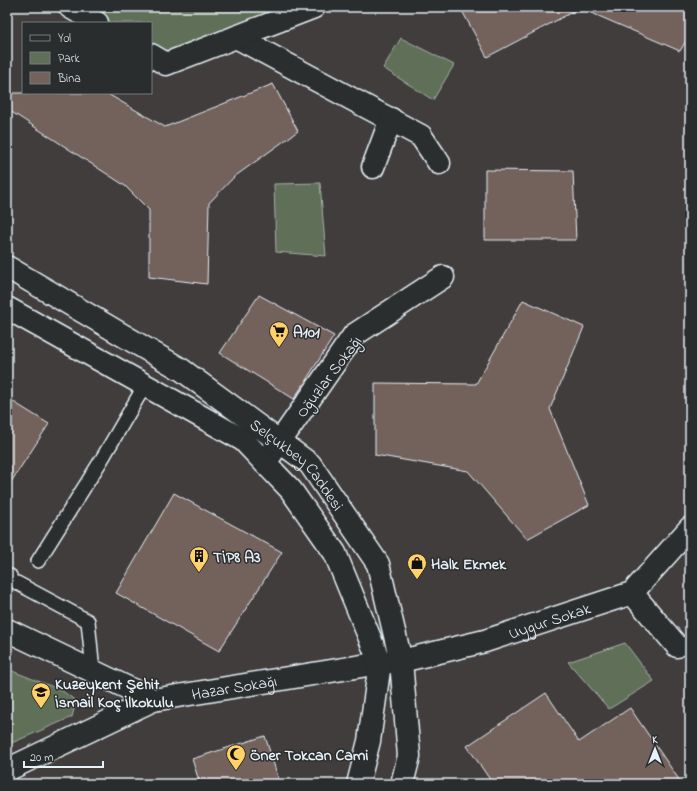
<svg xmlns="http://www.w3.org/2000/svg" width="697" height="791" font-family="'Indie Flower',sans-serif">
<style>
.green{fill:#606f58;stroke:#a4b0a8}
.building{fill:#73625c;stroke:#e8f1f8}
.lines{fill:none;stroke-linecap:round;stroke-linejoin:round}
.lane-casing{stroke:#e8f1f8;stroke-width:16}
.street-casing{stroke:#e8f1f8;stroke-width:25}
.secondary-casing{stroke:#e8f1f8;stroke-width:25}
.lane{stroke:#2a2d2e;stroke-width:13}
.street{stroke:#2a2d2e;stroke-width:22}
.secondary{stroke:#2a2d2e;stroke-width:22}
.labels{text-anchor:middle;stroke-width:3;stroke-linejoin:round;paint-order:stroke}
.poi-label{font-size:16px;font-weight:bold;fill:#e8f1f8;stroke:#2a2d2e;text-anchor:start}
.street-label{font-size:16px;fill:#e8f1f8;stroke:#2a2d2e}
</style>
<rect width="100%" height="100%" fill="#403d3c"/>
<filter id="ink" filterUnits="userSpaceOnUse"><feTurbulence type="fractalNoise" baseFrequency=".025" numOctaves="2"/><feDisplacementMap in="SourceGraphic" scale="8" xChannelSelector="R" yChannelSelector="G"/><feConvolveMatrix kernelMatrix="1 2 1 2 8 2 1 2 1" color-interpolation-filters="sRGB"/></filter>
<g filter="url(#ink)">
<!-- green -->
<g class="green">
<polygon points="70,7 314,7 166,64 151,55 151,23 97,23"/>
<polygon points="401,38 454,65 433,100 383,68"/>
<polygon points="320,183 326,256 276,252 274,184"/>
<polygon points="625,643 654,681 609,709 568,662"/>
<polygon points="7,669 61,690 76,701 72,717 7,745"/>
</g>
<!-- building -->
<g class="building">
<polygon points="460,7 690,7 690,34 680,51 580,8 487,57"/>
<polygon points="273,84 298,131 234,177 209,203 207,284 149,277 149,210 124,185 7,109 7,93 106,93 165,127"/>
<polygon points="485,170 573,171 576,240 485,240"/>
<polygon points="259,295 334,336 294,399 220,353"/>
<polygon points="523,300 584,327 550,409 589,505 527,539 468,471 375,455 375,383 476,384"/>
<polygon points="7,398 49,424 7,488"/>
<polygon points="174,493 282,552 219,651 116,593"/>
<polygon points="546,693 579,742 630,708 682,784 493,784 467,746"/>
<polygon points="265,736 280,784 200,784 192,759"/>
</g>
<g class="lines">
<defs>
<g id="lane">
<polyline points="38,561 102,459 145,385"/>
<polyline points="7,576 10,576"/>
<polyline points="17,583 88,621 93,671"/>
</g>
<g id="street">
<polyline points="70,7 97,23"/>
<polyline points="236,37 421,136 439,163"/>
<polyline points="151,55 166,64 314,7"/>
<polyline points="373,167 391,119"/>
<polyline points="265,463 354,335 443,277"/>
<polyline points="632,593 677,646"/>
<path id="s1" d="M7 630 153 700 380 663 401 661 485 641 632 593 690 528"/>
<polyline points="7,770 153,700"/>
</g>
<g id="secondary">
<path id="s2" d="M7 267 182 370 310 464 378 564 401 661 409 756 402 784"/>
<polyline points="7,308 243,440 291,490 335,553 380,663 369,741 358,784"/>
</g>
</defs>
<!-- lane casing -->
<use href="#lane" class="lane-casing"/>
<!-- street casing -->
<use href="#street" class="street-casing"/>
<!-- secondary casing -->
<use href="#secondary" class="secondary-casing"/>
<!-- lane -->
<use href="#lane" class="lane"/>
<!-- street -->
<use href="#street" class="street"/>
<!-- secondary -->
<use href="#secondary" class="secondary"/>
</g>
</g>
<!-- icons -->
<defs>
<symbol id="supermarket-pin" viewBox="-11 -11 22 30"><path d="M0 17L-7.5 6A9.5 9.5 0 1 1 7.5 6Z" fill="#ffd166" stroke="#2a2d2e"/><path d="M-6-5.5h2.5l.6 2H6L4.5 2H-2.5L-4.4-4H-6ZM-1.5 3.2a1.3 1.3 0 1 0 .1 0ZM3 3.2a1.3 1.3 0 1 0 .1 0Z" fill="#111"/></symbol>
<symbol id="building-pin" viewBox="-11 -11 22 30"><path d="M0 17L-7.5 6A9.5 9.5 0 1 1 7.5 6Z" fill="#ffd166" stroke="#2a2d2e"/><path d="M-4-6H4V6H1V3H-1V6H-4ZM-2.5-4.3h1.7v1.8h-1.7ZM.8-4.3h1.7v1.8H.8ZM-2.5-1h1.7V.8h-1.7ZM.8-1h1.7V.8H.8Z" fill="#111"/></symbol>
<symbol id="shop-pin" viewBox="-11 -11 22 30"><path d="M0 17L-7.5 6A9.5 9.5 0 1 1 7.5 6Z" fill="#ffd166" stroke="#2a2d2e"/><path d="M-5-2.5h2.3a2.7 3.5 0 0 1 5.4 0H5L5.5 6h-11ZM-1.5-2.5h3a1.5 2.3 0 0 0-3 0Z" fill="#111"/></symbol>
<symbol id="school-pin" viewBox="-11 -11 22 30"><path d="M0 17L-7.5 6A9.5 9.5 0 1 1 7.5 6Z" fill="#ffd166" stroke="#2a2d2e"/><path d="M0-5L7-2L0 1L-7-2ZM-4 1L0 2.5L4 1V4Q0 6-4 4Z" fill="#111"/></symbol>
<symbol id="mosque-pin" viewBox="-11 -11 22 30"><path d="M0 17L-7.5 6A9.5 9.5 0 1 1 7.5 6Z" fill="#ffd166" stroke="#2a2d2e"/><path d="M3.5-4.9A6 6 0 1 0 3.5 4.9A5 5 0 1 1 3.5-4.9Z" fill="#111"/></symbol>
</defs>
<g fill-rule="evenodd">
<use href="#supermarket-pin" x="268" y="320" width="22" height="30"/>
<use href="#building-pin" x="188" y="545" width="22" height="30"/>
<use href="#shop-pin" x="406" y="552" width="22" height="30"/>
<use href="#school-pin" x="30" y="681" width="22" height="30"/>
<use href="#mosque-pin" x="225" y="743" width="22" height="30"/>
</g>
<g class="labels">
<!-- poi labels -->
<g class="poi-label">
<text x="293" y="337">A101</text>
<text x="213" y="562">TİP8 A3</text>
<text x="431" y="569">Halk Ekmek</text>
<text x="55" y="689">Kuzeykent Şehit<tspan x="55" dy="18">İsmail Koç İlkokulu</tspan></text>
<text x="250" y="760">Öner Tokcan Cami</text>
</g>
<!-- street labels -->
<g class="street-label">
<text transform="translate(328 376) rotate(-53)" y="6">Oğuzlar Sokağı</text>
<text dy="6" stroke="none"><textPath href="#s2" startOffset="353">Selçukbey Caddesi</textPath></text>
<text dy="6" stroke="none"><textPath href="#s1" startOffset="567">Uygur Sokak</textPath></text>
<text dy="6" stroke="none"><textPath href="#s1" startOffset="244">Hazar Sokağı</textPath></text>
</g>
</g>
<!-- margin -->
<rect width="697" height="791" fill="none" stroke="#2a2d2e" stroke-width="24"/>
<rect x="12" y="12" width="673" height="767" fill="none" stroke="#e8f1f8" stroke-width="1.5" filter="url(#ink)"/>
<!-- legend -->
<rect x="22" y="22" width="130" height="72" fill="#2a2d2e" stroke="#767b7f"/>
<rect x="30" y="35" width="20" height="6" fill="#2a2d2e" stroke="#767b7f"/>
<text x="58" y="42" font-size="12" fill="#e8f1f8">Yol</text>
<rect x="30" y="52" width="20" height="12" fill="#606f58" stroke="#767b7f"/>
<text x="58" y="62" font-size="12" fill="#e8f1f8">Park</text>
<rect x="30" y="72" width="20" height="12" fill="#73625c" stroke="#767b7f"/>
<text x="58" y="82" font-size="12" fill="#e8f1f8">Bina</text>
<!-- north arrow -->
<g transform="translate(655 749)" stroke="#2a2d2e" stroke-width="3" paint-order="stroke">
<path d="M0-3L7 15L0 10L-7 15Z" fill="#e8f1f8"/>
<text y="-6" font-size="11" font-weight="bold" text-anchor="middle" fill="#e8f1f8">K</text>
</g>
<!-- scale -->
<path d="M24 761v6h79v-6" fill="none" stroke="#e8f1f8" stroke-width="2"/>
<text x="30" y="761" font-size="12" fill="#e8f1f8" stroke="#2a2d2e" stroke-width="3" paint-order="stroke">20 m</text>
</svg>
